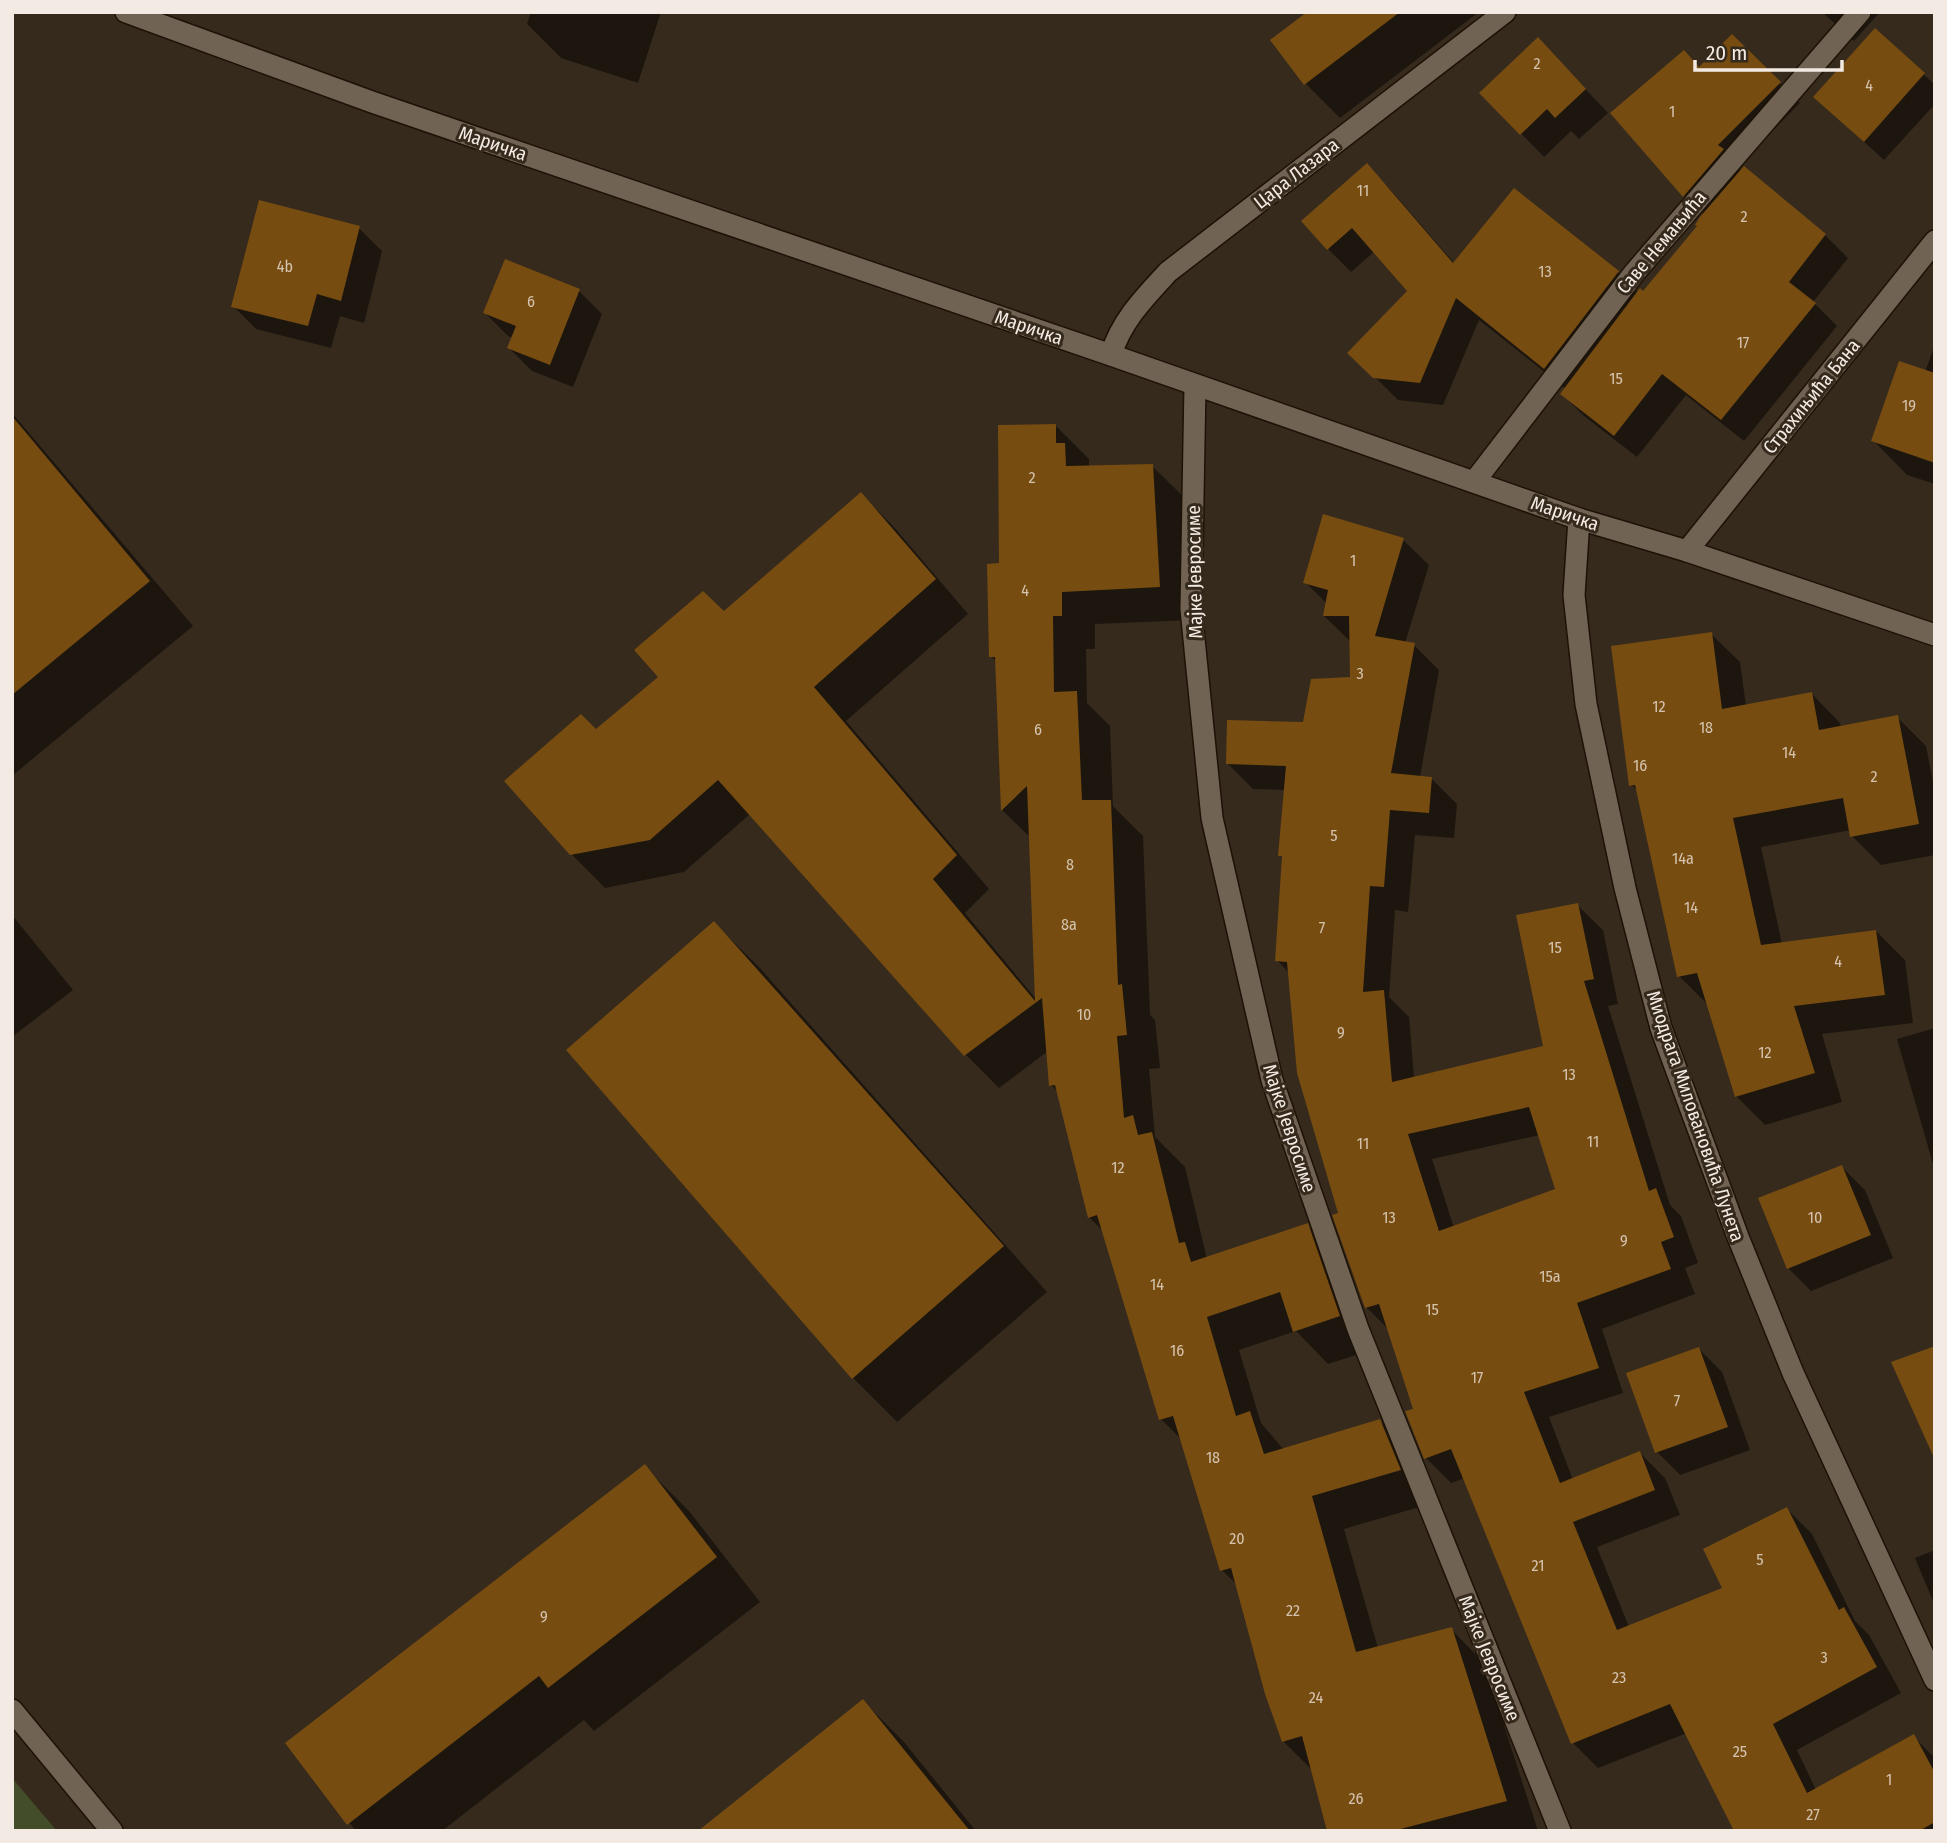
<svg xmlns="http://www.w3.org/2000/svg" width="1947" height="1843" font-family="'Fira Sans Condensed',sans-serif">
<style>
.green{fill:#444d29}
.shadow{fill:#0007;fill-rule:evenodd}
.building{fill:#774c10;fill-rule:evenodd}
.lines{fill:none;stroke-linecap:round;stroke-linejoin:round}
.minor-casing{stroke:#1d1206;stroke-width:24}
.tertiary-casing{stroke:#1d1206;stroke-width:24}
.minor{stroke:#716354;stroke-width:21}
.tertiary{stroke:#716354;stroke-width:21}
.labels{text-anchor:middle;stroke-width:6;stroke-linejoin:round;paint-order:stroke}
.number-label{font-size:16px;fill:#d4c3ae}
.street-label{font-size:19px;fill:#f3ebe3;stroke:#362a1d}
</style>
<rect width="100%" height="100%" fill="#362a1d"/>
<!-- green -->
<polygon class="green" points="12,1778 57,1831 12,1831"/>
<!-- shadow -->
<g class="shadow">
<polygon points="531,12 661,12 638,83 561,58 527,24"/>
<polygon points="1310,12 1479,12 1340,118 1306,84"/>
<polygon points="1822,12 1880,12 1854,41"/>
<polygon points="1875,30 1935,85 1935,104 1884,160 1815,97"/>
<polygon points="1732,37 1800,103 1738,166 1742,171 1744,168 1825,235 1848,258 1813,302 1837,326 1744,441 1686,395 1637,457 1584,416 1562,394 1566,389 1479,320 1443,405 1398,400 1350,352 1410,291 1375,251 1351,272 1328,249 1367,166 1390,189 1455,264 1515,190 1618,273 1638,293 1644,293 1699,227 1704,215 1684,195 1700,69"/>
<polygon points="1561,63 1608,113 1579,139 1571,131 1544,157 1482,93"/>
<polygon points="359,228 382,251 364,323 340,316 331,348 256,329 233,306"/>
<polygon points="579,291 602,314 573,387 532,371 509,348 513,338 508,336 485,313"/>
<polygon points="1934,347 1935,348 1935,484 1907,475 1873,440 1925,372"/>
<polygon points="12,413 193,626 12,776"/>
<polygon points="1055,425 1089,459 1089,468 1152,466 1186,499 1192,620 1095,624 1095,649 1086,649 1087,703 1110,726 1113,806 1143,836 1150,1015 1155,1020 1160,1068 1149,1069 1155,1137 1185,1167 1207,1259 1307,1225 1340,1258 1372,1350 1328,1364 1296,1331 1239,1350 1261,1423 1284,1450 1380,1421 1413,1454 1433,1503 1344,1529 1378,1648 1451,1629 1484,1663 1538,1831 1329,1831 1313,1771 1284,1742 1238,1586 1222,1570 1183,1441 1161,1419 1104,1232 1089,1217 1059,1093 1051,1085 1048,1051 999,1088 965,1054 750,814 684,872 605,888 571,854 596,731 660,677 724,614 861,494 894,527 968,614 846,721 989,889 965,913 1036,999 1031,838 1003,811 997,662 991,656 1001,565"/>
<path d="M1403 540 1429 565 1405 643 1414 645 1439 670 1420 777 1431 778 1457 804 1454 838 1415 835 1408 912 1395 910 1389 997 1409 1017 1414 1078 1545 1048 1577 905 1603 930 1618 1004 1608 1006 1670 1205 1681 1216 1698 1263 1685 1268 1695 1294 1602 1329 1623 1393 1549 1417 1573 1480 1640 1453 1665 1478 1680 1515 1597 1547 1629 1627 1724 1588 1787 1509 1812 1534 1855 1621 1869 1635 1901 1693 1797 1750 1816 1790 1913 1736 1935 1758V1831H1742L1687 1733 1598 1768 1573 1743 1465 1478 1451 1483 1426 1458 1415 1410 1390 1331 1366 1307 1341 1214 1290 974 1277 960 1283 858 1280 855 1286 790 1253 789 1228 764 1304 723 1352 678 1350 641 1324 616 1327 604 1305 582ZM1540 1135 1557 1190 1454 1228 1432 1159Z"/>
<polygon points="1711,634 1740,662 1746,706 1812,694 1840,723 1841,728 1897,717 1926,746 1935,792 1935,855 1881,865 1852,836 1851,830 1761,847 1782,944 1876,931 1905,960 1913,1023 1822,1034 1842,1102 1765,1125 1736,1096 1708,1005 1679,976 1639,792 1631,785"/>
<polygon points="12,915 73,990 12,1037"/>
<polygon points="714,923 759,967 1047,1292 897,1422 853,1378"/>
<polygon points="1935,1028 1935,1171 1897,1039"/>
<polygon points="1842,1167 1865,1190 1893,1258 1811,1291 1788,1268"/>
<polygon points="1699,1349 1722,1372 1750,1450 1680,1475 1657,1452"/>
<polygon points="644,1466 689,1511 760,1602 594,1731 584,1720 442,1831 356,1831 287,1744"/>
<polygon points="1935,1550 1935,1606 1915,1558"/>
<polygon points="863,1701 904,1742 976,1831 701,1831"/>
</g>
<!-- building -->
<g class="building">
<polygon points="1307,12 1400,12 1304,85 1270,40"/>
<polygon points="1875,28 1925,73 1864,142 1813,97"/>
<polygon points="1732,34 1781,82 1718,145 1724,149 1683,197 1610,113 1684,50 1699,67"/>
<polygon points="1538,37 1586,89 1555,118 1547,109 1520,135 1479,93"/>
<polygon points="1367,163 1453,263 1514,188 1619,271 1544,369 1456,298 1420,383 1373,378 1347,353 1407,291 1352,228 1327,250 1301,221"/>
<polygon points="1744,166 1826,234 1789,282 1816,303 1721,420 1662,374 1614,436 1560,394 1640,288 1643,291 1697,226 1695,225 1700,217"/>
<polygon points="259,200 360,226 341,301 317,294 308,326 231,307"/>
<polygon points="505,259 580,289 550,365 507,348 516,326 483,313"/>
<polygon points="1899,361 1935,373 1935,463 1871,441"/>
<polygon points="12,416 150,581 12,695"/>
<polygon points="1056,424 1056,443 1065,443 1066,466 1153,464 1160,587 1062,592 1062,616 1053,616 1054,692 1077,691 1082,800 1111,800 1118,985 1122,984 1127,1035 1117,1036 1124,1118 1133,1115 1138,1135 1152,1132 1179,1243 1185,1242 1191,1262 1308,1223 1340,1316 1293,1332 1280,1292 1207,1317 1236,1416 1250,1411 1264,1454 1380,1419 1401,1470 1312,1496 1356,1652 1452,1627 1507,1801 1393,1831 1327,1831 1302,1736 1282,1742 1265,1694 1231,1568 1220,1571 1173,1416 1159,1420 1097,1215 1088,1218 1055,1085 1049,1086 1042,998 964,1056 718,780 650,840 570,855 504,781 581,714 596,729 658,677 634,650 703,591 724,611 861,492 936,579 814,687 957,855 933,879 1035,1001 1027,786 1001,811 995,657 989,657 987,564 999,563 998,425"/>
<path d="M1323 514 1404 538 1375 636 1415 643 1391 773 1432 777 1429 813 1390 810 1384 887 1370 886 1363 992 1384 990 1392 1082 1543 1046 1516 915 1578 903 1594 979 1584 981 1649 1191 1656 1188 1674 1237 1661 1242 1671 1269 1577 1303 1599 1368 1524 1392 1560 1483 1640 1451 1655 1490 1573 1522 1617 1630 1722 1588 1703 1549 1787 1507 1839 1610 1844 1607 1877 1667 1773 1724 1807 1793 1914 1734 1935 1773V1822L1919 1831H1734L1670 1704 1571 1744 1451 1449 1424 1459 1405 1411 1413 1409 1379 1304 1365 1308 1332 1215 1338 1213 1297 1073 1287 962 1275 961 1282 856H1278L1286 766 1226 764 1227 720 1303 722 1311 679 1350 677 1349 616H1323L1328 590 1303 583ZM1529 1107 1555 1189 1439 1231 1408 1134Z"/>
<polygon points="1712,632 1722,709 1812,692 1819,730 1898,715 1919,824 1850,837 1843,798 1733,818 1761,945 1876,930 1885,995 1794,1006 1815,1073 1735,1097 1697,973 1677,977 1635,785 1629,786 1611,646"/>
<polygon points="714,921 1004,1246 852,1379 566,1050"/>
<polygon points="1842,1165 1871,1235 1787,1269 1758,1198"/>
<polygon points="1935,1346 1935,1460 1891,1362"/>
<polygon points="1699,1347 1728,1427 1655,1453 1626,1373"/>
<polygon points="645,1464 717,1557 548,1688 539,1676 347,1825 285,1743"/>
<polygon points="863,1699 970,1831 698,1831"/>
</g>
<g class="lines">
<defs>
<g id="minor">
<path d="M1111 355C1121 321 1144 298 1168 272L1505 12"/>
<polyline points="1195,385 1191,609 1212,818 1272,1080 1358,1329 1560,1831"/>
<polyline points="1474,482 1635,272 1860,12"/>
<polyline points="1579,519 1574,595 1586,704 1625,888 1661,1028 1738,1237 1793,1373 1935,1680"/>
<polyline points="1687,551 1935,241"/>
<polyline points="12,1710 112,1831"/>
</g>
<polyline id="tertiary" points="126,12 372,102 1111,355 1579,519 1687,551 1935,635"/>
</defs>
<!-- minor casing -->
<use href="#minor" class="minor-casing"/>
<!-- tertiary casing -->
<use href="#tertiary" class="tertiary-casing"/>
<!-- minor -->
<use href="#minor" class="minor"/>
<!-- tertiary -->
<use href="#tertiary" class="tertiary"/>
</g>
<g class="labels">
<!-- number labels -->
<g class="number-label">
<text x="1537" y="69">2</text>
<text x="1869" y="91">4</text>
<text x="1672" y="117">1</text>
<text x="1363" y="196">11</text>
<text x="1744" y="222">2</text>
<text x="285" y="272">4b</text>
<text x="1545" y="277">13</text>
<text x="531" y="307">6</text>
<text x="1743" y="348">17</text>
<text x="1616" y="384">15</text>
<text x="1909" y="411">19</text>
<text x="1032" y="483">2</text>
<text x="1353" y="566">1</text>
<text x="1025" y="596">4</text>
<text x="1360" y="679">3</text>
<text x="1659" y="712">12</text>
<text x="1706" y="733">18</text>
<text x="1038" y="735">6</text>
<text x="1789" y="758">14</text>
<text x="1640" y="771">16</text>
<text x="1874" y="782">2</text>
<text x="1334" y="841">5</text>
<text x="1683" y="864">14a</text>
<text x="1070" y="870">8</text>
<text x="1691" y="913">14</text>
<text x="1069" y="930">8a</text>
<text x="1322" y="933">7</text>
<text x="1555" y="953">15</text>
<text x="1838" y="967">4</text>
<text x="1084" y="1020">10</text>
<text x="1341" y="1038">9</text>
<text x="1765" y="1058">12</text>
<text x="1569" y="1080">13</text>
<text x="1593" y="1147">11</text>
<text x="1363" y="1149">11</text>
<text x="1118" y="1173">12</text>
<text x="1389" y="1223">13</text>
<text x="1815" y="1223">10</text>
<text x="1624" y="1246">9</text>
<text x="1550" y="1282">15a</text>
<text x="1157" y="1290">14</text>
<text x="1432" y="1315">15</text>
<text x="1177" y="1356">16</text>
<text x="1477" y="1383">17</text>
<text x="1677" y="1406">7</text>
<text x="1213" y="1463">18</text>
<text x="1237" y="1544">20</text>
<text x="1760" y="1565">5</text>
<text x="1538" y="1571">21</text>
<text x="1293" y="1616">22</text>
<text x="544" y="1622">9</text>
<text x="1824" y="1663">3</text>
<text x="1619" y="1683">23</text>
<text x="1316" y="1703">24</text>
<text x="1740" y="1757">25</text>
<text x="1889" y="1785">1</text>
<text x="1356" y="1804">26</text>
<text x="1813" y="1820">27</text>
</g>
<!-- street labels -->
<g class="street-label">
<text transform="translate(493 143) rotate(19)" y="7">Маричка</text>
<text transform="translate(1296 173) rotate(-38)" y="7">Цара Лазара</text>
<text transform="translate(1661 242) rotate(-50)" y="7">Саве Немањића</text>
<text transform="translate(1029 327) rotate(19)" y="7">Маричка</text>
<text transform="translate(1811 396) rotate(-51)" y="7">Страхињића Бана</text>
<text transform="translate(1565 513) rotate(19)" y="7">Маричка</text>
<text transform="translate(1194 572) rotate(-91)" y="7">Мајке Јевросиме</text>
<text transform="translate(1696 1116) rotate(71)" y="7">Миодрага Миловановића Лунета</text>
<text transform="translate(1290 1128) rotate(72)" y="7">Мајке Јевросиме</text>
<text transform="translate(1490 1658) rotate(68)" y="7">Мајке Јевросиме</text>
</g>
</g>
<!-- border -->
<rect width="1947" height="1843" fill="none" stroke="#f3ebe3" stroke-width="28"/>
<!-- scale -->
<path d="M1695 60v10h147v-10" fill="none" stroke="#f3ebe3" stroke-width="3.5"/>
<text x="1706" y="60" font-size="21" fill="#f3ebe3" stroke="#362a1d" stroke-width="5" paint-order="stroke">20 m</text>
</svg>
